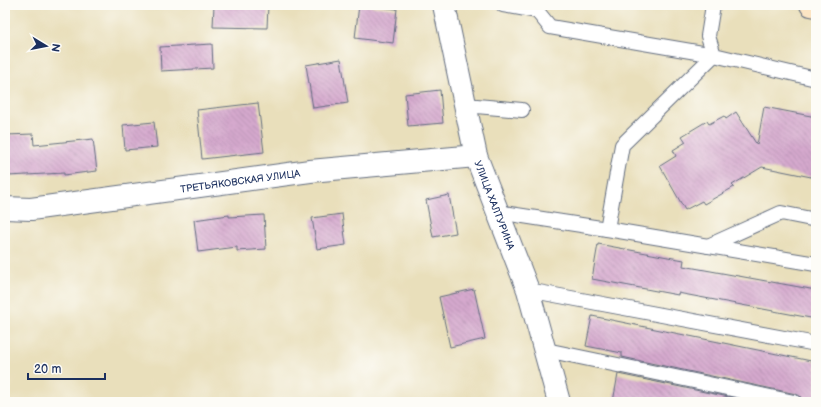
<svg xmlns="http://www.w3.org/2000/svg" width="821" height="407" font-family="'Balsamiq Sans',sans-serif">
<style>
.building{fill:url(#building-back-hatch)}
.lines{fill:none;stroke-linecap:round;stroke-linejoin:round}
.lane-casing{stroke:#636d7f;stroke-width:16}
.street-casing{stroke:#636d7f;stroke-width:24}
.secondary-casing{stroke:#636d7f;stroke-width:24}
.lane{stroke:#fff;stroke-width:14}
.street{stroke:#fff;stroke-width:22}
.secondary{stroke:#fce5c4;stroke-width:22}
.labels{text-anchor:middle;stroke-width:3;stroke-linejoin:round;paint-order:stroke}
.street-label{font-size:10px;fill:#1b2f5e;stroke:#fdfcf7}
</style>
<defs>
<pattern id="building-back-hatch" width="6" height="6" patternUnits="userSpaceOnUse"><rect width="6" height="6" fill="#d5a9cd"/><path d="M-1 5l2 2M0 0l6 6M5-1l2 2" fill="none" stroke="#ac8aaa"/></pattern>
</defs>
<rect width="100%" height="100%" fill="#fdfcf7"/>
<filter id="ink" filterUnits="userSpaceOnUse"><feTurbulence type="fractalNoise" baseFrequency=".025" numOctaves="2"/><feDisplacementMap in="SourceGraphic" scale="8" xChannelSelector="R" yChannelSelector="G"/><feConvolveMatrix kernelMatrix="1 2 1 2 8 2 1 2 1" color-interpolation-filters="sRGB"/></filter>
<filter id="wash" filterUnits="userSpaceOnUse"><feTurbulence type="fractalNoise" baseFrequency=".012" numOctaves="4" result="noise"/><feDisplacementMap in="SourceGraphic" scale="16" xChannelSelector="R" yChannelSelector="G"/><feGaussianBlur stdDeviation="0.9" result="paint"/><feColorMatrix in="noise" values="0 0 0 0 0 0 0 0 0 0 0 0 0 0 0 0 0 1.4 0 .05"/><feComposite in="paint" operator="in"/></filter>
<g filter="url(#wash)">
<rect width="100%" height="100%" fill="#e9dfbb"/>
<g id="blocks">
<!-- building -->
<g class="building">
<polygon points="214,5 268,5 267,28 213,27"/>
<polygon points="359,5 397,9 393,43 355,38"/>
<polygon points="212,44 213,68 161,71 160,47"/>
<polygon points="341,59 348,103 313,108 306,65"/>
<polygon points="440,90 443,123 408,126 405,94"/>
<polygon points="258,103 264,152 202,159 197,110"/>
<polygon points="764,107 816,117 816,178 762,167 732,185 734,187 704,204 702,201 685,210 660,166 676,156 673,150 686,142 682,136 707,121 709,124 724,116 726,119 736,112 757,145"/>
<polygon points="154,122 157,147 125,150 123,125"/>
<polygon points="33,134 34,145 93,139 97,171 64,175 64,173 8,176 6,135"/>
<polygon points="449,195 456,233 433,237 426,200"/>
<polygon points="342,214 346,245 317,249 312,218"/>
<polygon points="229,215 229,217 264,215 266,249 237,251 237,247 198,252 194,220"/>
<polygon points="598,244 684,260 683,266 816,290 816,319 678,293 678,295 592,279"/>
<polygon points="474,289 485,339 450,347 439,297"/>
<polygon points="592,316 816,362 816,402 802,402 800,396 796,394 622,357 622,353 586,346"/>
<polygon points="618,374 753,402 613,402"/>
</g>
</g>
</g>
<g filter="url(#ink)">
<use href="#blocks" fill-opacity="0" stroke="#636d7f" stroke-width="1"/>
<g class="lines">
<defs>
<g id="lane">
<polyline points="503,5 537,11 550,27 714,55"/>
<polyline points="713,5 708,36 714,55 816,79"/>
<polyline points="714,55 622,145 607,229 816,264"/>
<polyline points="465,105 522,110"/>
<polyline points="497,212 607,229"/>
<polyline points="708,246 781,213 816,220"/>
<polyline points="528,290 816,344"/>
<polyline points="546,350 794,402"/>
</g>
<g id="street">
<path id="s1" d="M444 5 476 156 528 290 559 402"/>
<path id="s2" d="M5 208 31 209 310 171 476 156"/>
</g>
<polyline id="secondary" points="811,5 816,6"/>
</defs>
<!-- lane casing -->
<use href="#lane" class="lane-casing"/>
<!-- street casing -->
<use href="#street" class="street-casing"/>
<!-- secondary casing -->
<use href="#secondary" class="secondary-casing"/>
<!-- lane -->
<use href="#lane" class="lane"/>
<!-- street -->
<use href="#street" class="street"/>
<!-- secondary -->
<use href="#secondary" class="secondary"/>
</g>
</g>
<g class="labels">
<!-- street labels -->
<g class="street-label">
<text dy="4" stroke="none"><textPath href="#s2" startOffset="237">ТРЕТЬЯКОВСКАЯ УЛИЦА</textPath></text>
<text dy="4" stroke="none"><textPath href="#s1" startOffset="207">УЛИЦА ХАЛТУРИНА</textPath></text>
</g>
</g>
<!-- margin -->
<rect width="821" height="407" fill="none" stroke="#fdfcf7" stroke-width="20"/>
<!-- north arrow -->
<g transform="translate(46 46) rotate(100)" stroke="#fdfcf7" stroke-width="3" paint-order="stroke">
<path d="M0-3L7 15L0 10L-7 15Z" fill="#1b2f5e"/>
<text y="-6" font-size="11" font-weight="bold" text-anchor="middle" fill="#1b2f5e">N</text>
</g>
<!-- scale -->
<path d="M28 373v6h77v-6" fill="none" stroke="#1b2f5e" stroke-width="2"/>
<text x="34" y="373" font-size="12" fill="#1b2f5e" stroke="#fdfcf7" stroke-width="3" paint-order="stroke">20 m</text>
</svg>
